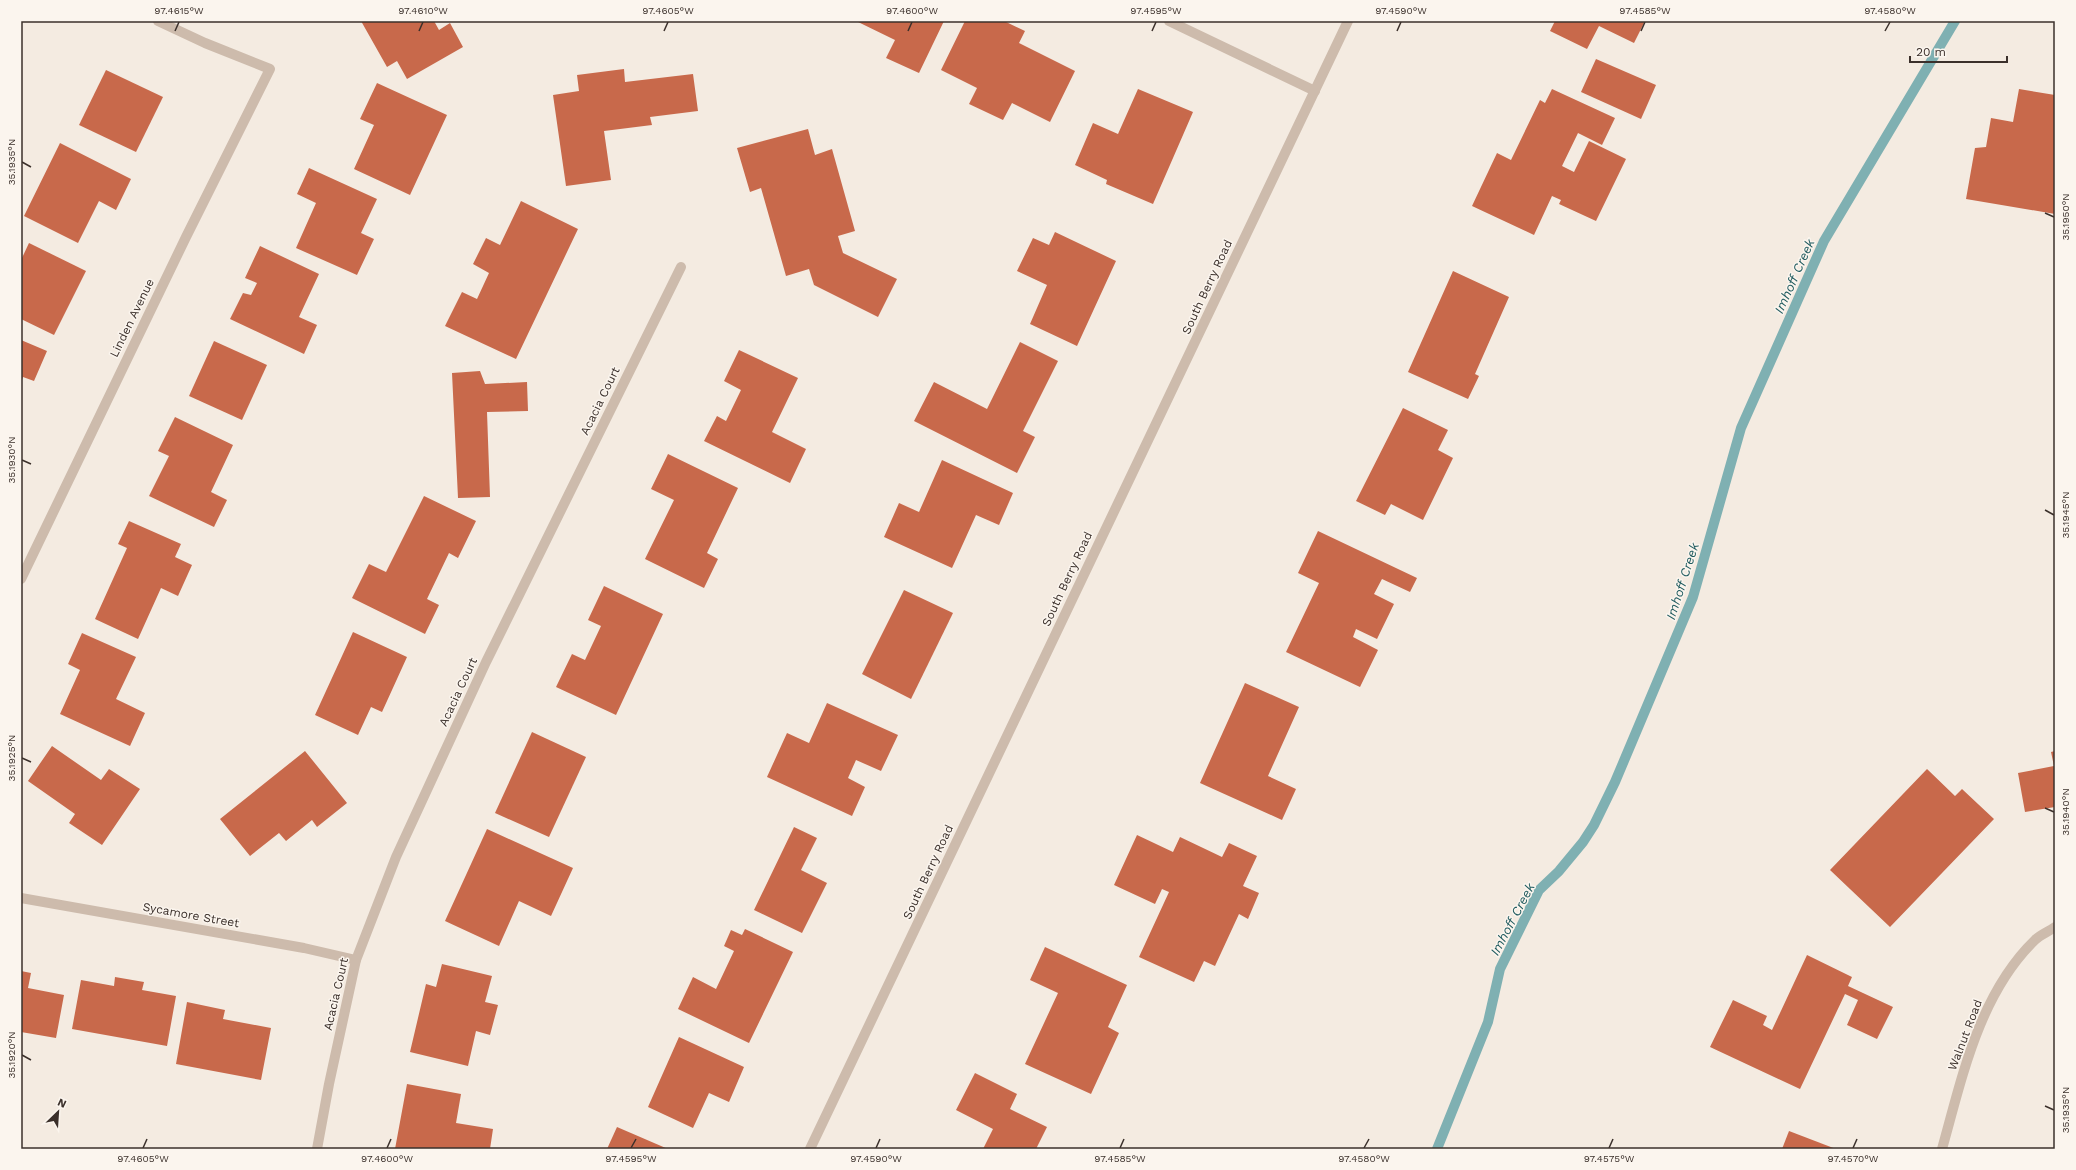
<svg xmlns="http://www.w3.org/2000/svg" width="2076" height="1170" font-family="'Work Sans',sans-serif">
<style>
.lines{fill:none;stroke-linecap:round;stroke-linejoin:round}
.stream{stroke:#7fb0b2;stroke-width:10}
.building{fill:#c8694b}
.minor{stroke:#cdbbac;stroke-width:10}
.ticks{fill:none;stroke:#3b302b;stroke-width:1.5}
.labels{text-anchor:middle;stroke-width:3;stroke-linejoin:round;paint-order:stroke}
.street-label{font-size:12px;fill:#3b302b;stroke:#fbf5ee}
.water-label{font-size:13px;font-style:italic;fill:#1f5a5e;stroke:#fbf5ee}
.neatline{fill:none;stroke:#3b302b;stroke-width:1.5}
.ticks-label{font-size:10px;text-anchor:middle;fill:#3b302b}
</style>
<rect width="100%" height="100%" fill="#f4ebe1"/>
<g class="lines">
<!-- stream -->
<polyline class="stream" points="1437,1149 1488,1022 1500,969 1539,890 1559,871 1583,842 1594,825 1615,782 1693,597 1741,428 1824,241 1955,21"/>
</g>
<!-- building -->
<g class="building">
<polygon points="361,21 434,21 439,30 450,23 463,47 407,79 397,61 387,67"/>
<polygon points="856,21 944,21 919,73 886,58 895,40"/>
<polygon points="965,21 1004,21 1025,31 1019,43 1075,71 1050,122 1012,103 1003,120 969,104 977,88 941,70"/>
<polygon points="1555,21 1645,21 1634,43 1599,26 1587,49 1550,31"/>
<polygon points="1596,59 1656,85 1641,119 1581,92"/>
<polygon points="624,69 625,82 693,74 698,111 650,117 652,125 604,131 611,180 566,186 553,95 579,91 577,75"/>
<polygon points="106,70 163,97 136,152 79,125"/>
<polygon points="377,83 447,115 410,195 354,169 374,125 360,119"/>
<polygon points="1138,89 1193,112 1153,204 1106,184 1107,180 1075,165 1093,123 1118,134"/>
<polygon points="1552,89 1615,118 1602,145 1578,133 1562,166 1574,172 1589,141 1626,159 1596,221 1559,204 1561,200 1552,196 1534,235 1472,206 1497,153 1511,160 1540,100 1545,103"/>
<polygon points="2019,89 2055,95 2055,214 1966,199 1975,148 1986,147 1991,118 2013,122"/>
<polygon points="808,129 815,155 832,149 855,231 838,236 843,253 897,279 878,317 814,285 809,269 786,276 761,188 750,192 737,148"/>
<polygon points="60,143 131,179 116,210 99,201 78,243 24,216"/>
<polygon points="309,168 377,199 361,233 374,239 357,275 296,248 316,203 297,194"/>
<polygon points="521,201 578,229 516,359 445,326 462,292 477,299 489,273 473,264 486,238 500,245"/>
<polygon points="1055,232 1116,261 1077,346 1030,324 1047,285 1017,271 1033,238 1049,245"/>
<polygon points="29,243 86,271 54,335 21,319 21,260"/>
<polygon points="260,246 319,274 299,317 317,325 304,354 230,319 243,293 251,295 257,283 245,278"/>
<polygon points="1453,271 1509,297 1475,374 1479,376 1468,399 1408,372"/>
<polygon points="21,340 47,351 34,381 23,377 21,382"/>
<polygon points="214,341 267,365 242,420 189,396"/>
<polygon points="1020,342 1058,361 1023,431 1035,437 1017,473 914,421 934,382 987,409"/>
<polygon points="739,350 798,378 772,432 806,449 790,483 704,441 717,416 726,421 741,390 724,381"/>
<polygon points="480,371 485,384 527,382 528,411 487,412 490,497 458,498 452,373"/>
<polygon points="1403,408 1448,430 1438,450 1453,458 1423,520 1391,504 1385,515 1356,501"/>
<polygon points="175,417 233,445 211,492 227,500 214,527 149,496 169,456 158,451"/>
<polygon points="668,454 738,488 707,553 718,559 704,588 645,559 674,500 651,489"/>
<polygon points="942,460 1013,493 999,525 976,515 952,568 884,537 899,503 919,512"/>
<polygon points="424,496 476,521 458,558 449,553 427,599 439,605 425,634 352,598 369,564 386,572"/>
<polygon points="129,521 181,544 175,557 192,565 178,596 161,588 138,639 95,619 127,548 118,544"/>
<polygon points="1318,531 1417,578 1410,592 1382,579 1374,594 1394,604 1377,639 1356,629 1353,637 1378,650 1360,687 1286,652 1319,583 1298,573"/>
<polygon points="604,586 663,614 616,715 556,687 572,654 585,660 601,626 588,620"/>
<polygon points="904,590 953,613 911,699 862,674"/>
<polygon points="353,632 407,657 382,712 371,707 358,735 315,715"/>
<polygon points="82,633 136,657 116,699 145,713 130,746 60,714 80,670 68,664"/>
<polygon points="1245,683 1299,707 1268,776 1296,789 1282,820 1200,783"/>
<polygon points="827,703 898,735 881,771 856,760 848,778 865,787 852,816 767,777 787,733 809,743"/>
<polygon points="532,732 586,757 549,837 495,813"/>
<polygon points="52,746 101,780 109,769 140,789 102,845 69,823 75,814 28,781"/>
<polygon points="305,751 347,803 317,827 312,820 286,841 279,833 250,856 220,819"/>
<polygon points="2055,751 2055,807 2025,812 2018,773 2054,766 2051,752"/>
<polygon points="1927,769 1955,796 1962,789 1994,819 1890,927 1830,870"/>
<polygon points="794,827 817,838 801,870 827,883 802,933 754,910"/>
<polygon points="487,829 573,868 551,916 519,901 499,946 445,921"/>
<polygon points="1137,835 1173,852 1180,837 1222,857 1229,843 1257,856 1243,886 1259,893 1248,919 1239,914 1215,966 1204,961 1194,982 1139,957 1169,892 1162,889 1155,904 1114,885"/>
<polygon points="745,929 793,952 749,1043 678,1009 693,977 716,989 734,951 724,946 731,930 742,935"/>
<polygon points="1045,947 1127,985 1108,1027 1119,1033 1091,1094 1025,1064 1058,993 1030,980"/>
<polygon points="1807,955 1852,977 1848,986 1893,1007 1877,1039 1847,1025 1858,1000 1845,994 1800,1089 1710,1047 1733,1000 1767,1016 1763,1025 1772,1030"/>
<polygon points="442,964 492,976 485,1002 498,1005 490,1035 476,1031 468,1066 410,1052 426,984 436,987"/>
<polygon points="21,971 31,973 28,988 64,995 56,1038 21,1032"/>
<polygon points="115,977 144,982 142,990 176,996 167,1046 72,1029 81,980 114,986"/>
<polygon points="187,1002 225,1010 223,1019 271,1028 261,1080 176,1064"/>
<polygon points="679,1037 744,1067 729,1102 709,1093 693,1128 648,1107"/>
<polygon points="975,1073 1017,1094 1010,1109 1047,1127 1036,1149 983,1149 993,1129 956,1110"/>
<polygon points="407,1084 461,1094 456,1123 493,1129 490,1149 395,1149"/>
<polygon points="617,1127 668,1149 607,1149"/>
<polygon points="1789,1131 1836,1149 1782,1149"/>
</g>
<g class="lines">
<!-- minor -->
<g class="minor">
<polyline points="1169,21 1315,91"/>
<polyline points="21,579 186,237 270,69 205,43 158,21"/>
<polyline points="21,898 304,948 356,960"/>
<polyline points="317,1149 329,1084 356,960 396,857 486,662 681,267"/>
<polyline points="810,1149 1348,21"/>
<path d="M1942 1149C1962 1078 1979 994 2035 940 2040 935 2048 932 2055 927"/>
</g>
</g>
<!-- ticks -->
<path class="ticks" d="M175 31 179 22M419 31 423 22M664 31 668 22M908 31 912 22M1152 31 1156 22M1397 31 1401 22M1641 31 1645 22M1885 31 1890 22M22 162 31 167M2045 213 2054 217M22 460 31 464M2045 510 2054 515M22 758 31 762M2045 808 2054 812M22 1055 31 1060M2045 1106 2054 1110M143 1148 147 1139M387 1148 391 1139M631 1148 636 1139M876 1148 880 1139M1120 1148 1124 1139M1364 1148 1369 1139M1609 1148 1613 1139M1853 1148 1857 1139"/>
<g class="labels">
<!-- street labels -->
<g class="street-label">
<text transform="translate(1207 287) rotate(-65)" y="4">South Berry Road</text>
<text transform="translate(132 318) rotate(-64)" y="4">Linden Avenue</text>
<text transform="translate(600 401) rotate(-64)" y="4">Acacia Court</text>
<text transform="translate(1067 579) rotate(-65)" y="4">South Berry Road</text>
<text transform="translate(458 692) rotate(-65)" y="4">Acacia Court</text>
<text transform="translate(928 872) rotate(-65)" y="4">South Berry Road</text>
<text transform="translate(191 915) rotate(10)" y="4">Sycamore Street</text>
<text transform="translate(336 994) rotate(-77)" y="4">Acacia Court</text>
<text transform="translate(1965 1035) rotate(-69)" y="4">Walnut Road</text>
</g>
<!-- water labels -->
<g class="water-label">
<text transform="translate(1794 276) rotate(-66)" y="5">Imhoff Creek</text>
<text transform="translate(1682 581) rotate(-72)" y="5">Imhoff Creek</text>
<text transform="translate(1512 919) rotate(-62)" y="5">Imhoff Creek</text>
</g>
</g>
<!-- border -->
<rect width="2076" height="1170" fill="none" stroke="#fbf5ee" stroke-width="44"/>
<!-- north arrow -->
<g transform="translate(58 1112) rotate(25)" stroke="#fbf5ee" stroke-width="3" paint-order="stroke">
<path d="M0-3L7 15L0 10L-7 15Z" fill="#3b302b"/>
<text y="-6" font-size="11" font-weight="bold" text-anchor="middle" fill="#3b302b">N</text>
</g>
<!-- scale -->
<path d="M1910 56v6h97v-6" fill="none" stroke="#3b302b" stroke-width="2"/>
<text x="1916" y="56" font-size="12" fill="#3b302b" stroke="#fbf5ee" stroke-width="3" paint-order="stroke">20 m</text>
<rect x="22" y="22" width="2032" height="1126" class="neatline"/>
<g class="ticks-label">
<text x="179" y="14">97.4615°W</text>
<text x="423" y="14">97.4610°W</text>
<text x="668" y="14">97.4605°W</text>
<text x="912" y="14">97.4600°W</text>
<text x="1156" y="14">97.4595°W</text>
<text x="1401" y="14">97.4590°W</text>
<text x="1645" y="14">97.4585°W</text>
<text x="1890" y="14">97.4580°W</text>
<text transform="translate(11 162) rotate(-90)" y="4">35.1935°N</text>
<text transform="translate(2065 217) rotate(-90)" y="4">35.1950°N</text>
<text transform="translate(11 460) rotate(-90)" y="4">35.1930°N</text>
<text transform="translate(2065 515) rotate(-90)" y="4">35.1945°N</text>
<text transform="translate(11 758) rotate(-90)" y="4">35.1925°N</text>
<text transform="translate(2065 812) rotate(-90)" y="4">35.1940°N</text>
<text transform="translate(11 1055) rotate(-90)" y="4">35.1920°N</text>
<text transform="translate(2065 1110) rotate(-90)" y="4">35.1935°N</text>
<text x="143" y="1162">97.4605°W</text>
<text x="387" y="1162">97.4600°W</text>
<text x="631" y="1162">97.4595°W</text>
<text x="876" y="1162">97.4590°W</text>
<text x="1120" y="1162">97.4585°W</text>
<text x="1364" y="1162">97.4580°W</text>
<text x="1609" y="1162">97.4575°W</text>
<text x="1853" y="1162">97.4570°W</text>
</g>
</svg>
